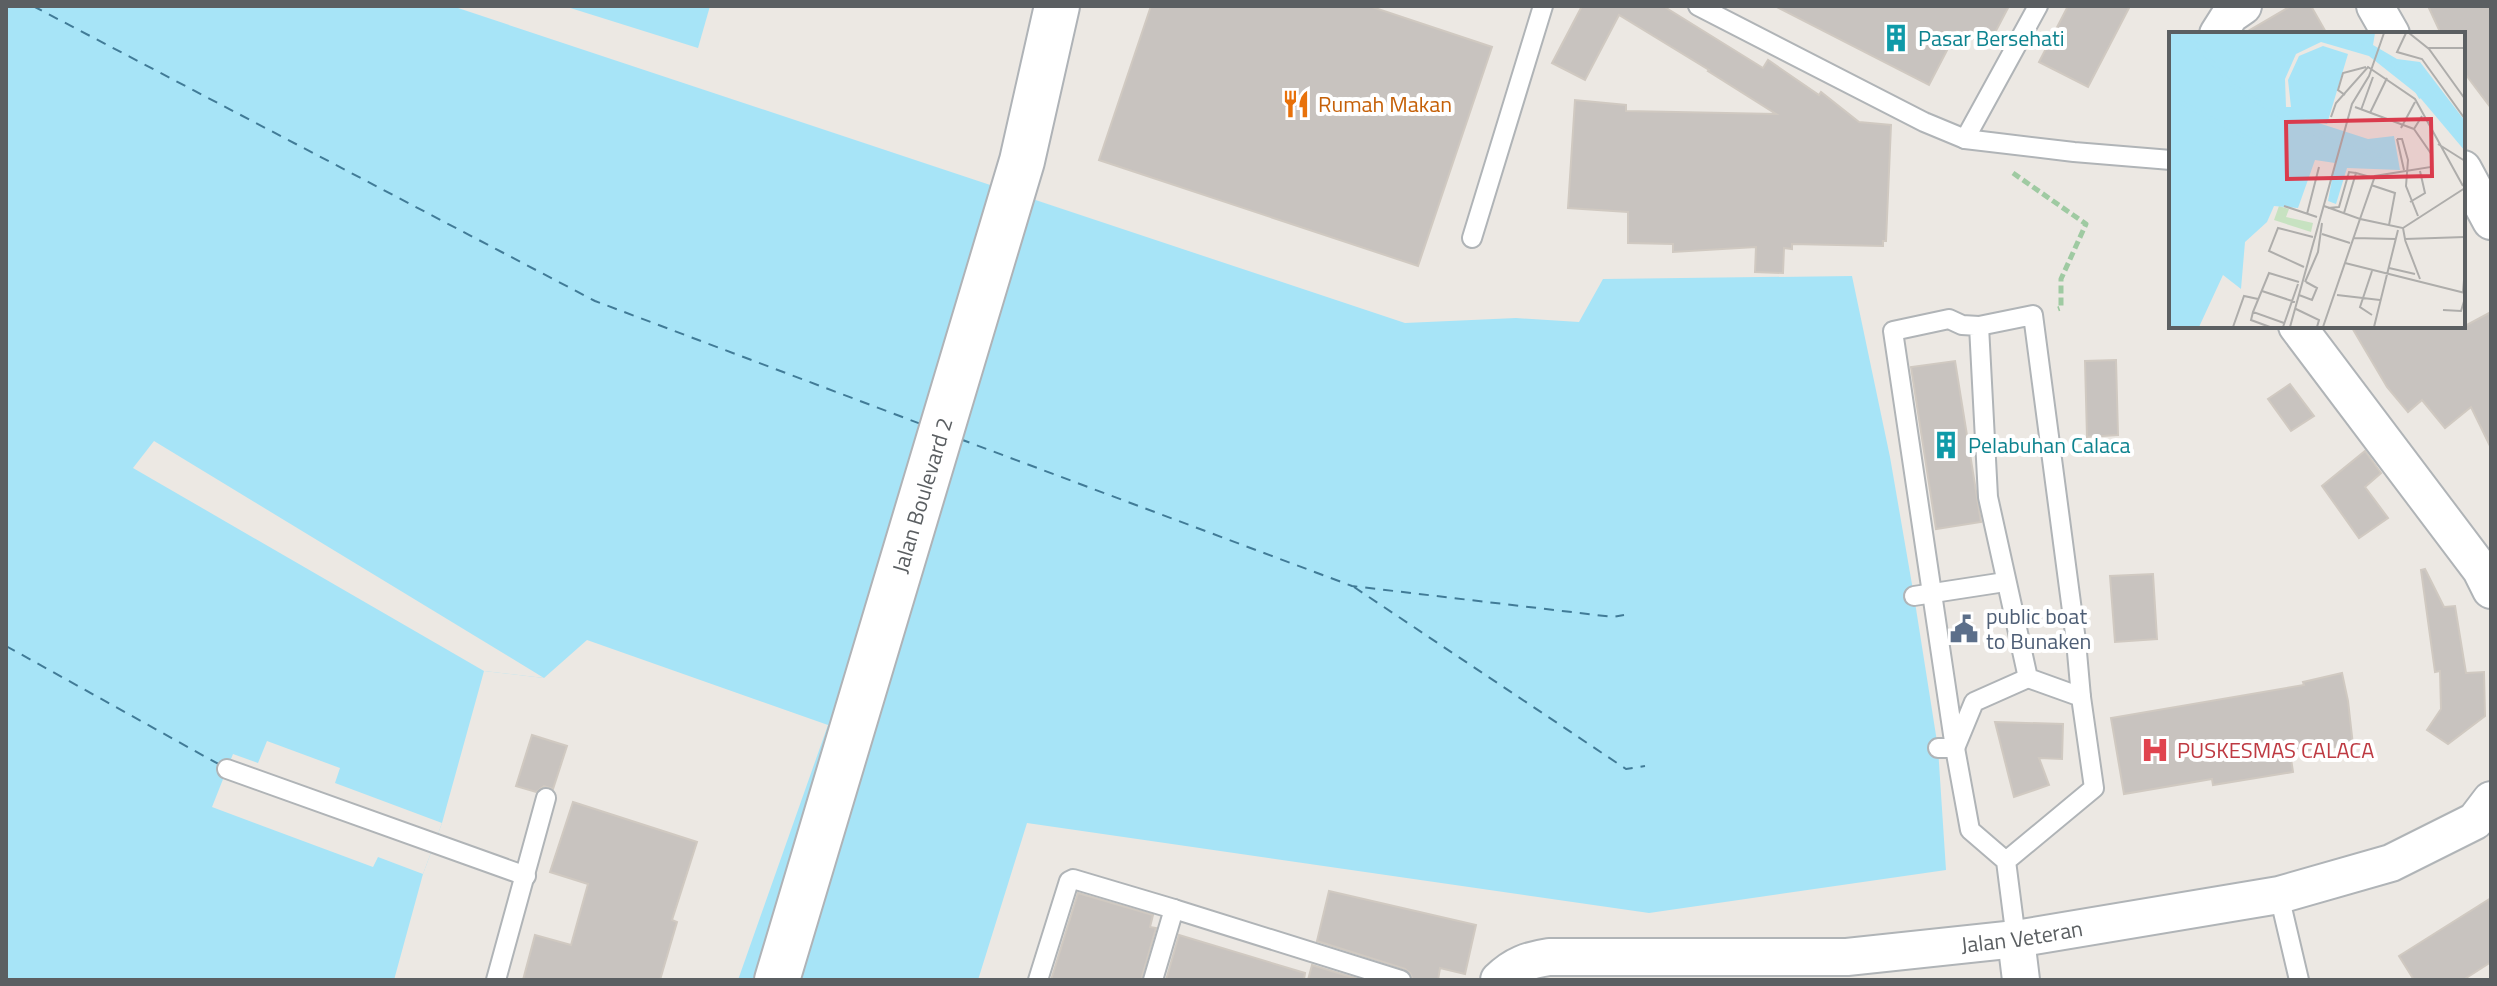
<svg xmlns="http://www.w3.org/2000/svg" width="2497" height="986" font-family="'Titillium Web',sans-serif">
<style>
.water{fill:#a7e4f7}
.pier{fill:#ece8e3}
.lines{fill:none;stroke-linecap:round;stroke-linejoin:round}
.ferry{stroke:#417b97;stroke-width:2;stroke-dasharray:10 8;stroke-linecap:butt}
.building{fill:#c8c3bf;stroke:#d0c9c1;stroke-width:2}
.service-casing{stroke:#b0b4b7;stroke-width:22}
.minor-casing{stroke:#b0b4b7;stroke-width:40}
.secondary-casing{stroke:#afb3b7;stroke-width:48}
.path{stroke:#9fcaa2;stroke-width:5;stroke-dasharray:8 4;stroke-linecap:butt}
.service{stroke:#fff;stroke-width:18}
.minor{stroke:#fff;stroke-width:36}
.secondary{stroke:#fff;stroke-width:44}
.labels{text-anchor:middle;stroke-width:8;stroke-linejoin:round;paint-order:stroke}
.culture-label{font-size:22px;fill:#0d838f;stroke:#fff;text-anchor:start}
.food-label{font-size:22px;fill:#c56008;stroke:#fff;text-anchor:start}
.street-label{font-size:22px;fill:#5b5f62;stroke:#fff}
.service-label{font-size:22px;fill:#4e5e75;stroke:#fff;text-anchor:start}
.health-label{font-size:22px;fill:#be3a42;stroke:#fff;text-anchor:start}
.inset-river{fill:none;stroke:#a7e4f7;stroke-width:4}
.inset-road{fill:none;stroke:#aeadab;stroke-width:2}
.view{fill:#da3b4d;fill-opacity:0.15;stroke:#da3b4d;stroke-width:4}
.inset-edge{fill:none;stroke:#5b5f62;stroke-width:4}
</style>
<rect width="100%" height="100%" fill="#ece8e3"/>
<!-- water -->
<g class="water">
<polygon points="6,6 452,6 1405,323 1516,318 1579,322 1603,279 1852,276 1890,457 1914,596 1938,748 1946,870 1649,913 1027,823 978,980 738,980 828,725 587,640 544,678 484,671 442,823 423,874 394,980 6,980"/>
<polygon points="564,6 710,6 698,48"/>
</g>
<!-- pier -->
<g class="pier">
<polygon points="154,441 544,678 484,671 133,468"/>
<polygon points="267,741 340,768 335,783 442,823 423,874 378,857 373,867 212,807 233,754 258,763"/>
</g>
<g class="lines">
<!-- ferry -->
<g class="ferry">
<polyline points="33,6 595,301 921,424"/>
<polyline points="960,439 1352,586 1613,617 1624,615"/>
<polyline points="1354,587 1626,769 1645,766"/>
<polyline points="6,646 222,766"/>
</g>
</g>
<!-- building -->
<g class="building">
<polygon points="1151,6 1369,6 1492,47 1418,266 1099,160"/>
<polygon points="1582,6 1663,6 1763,68 1768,60 1819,95 1821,92 1859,122 1891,125 1886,241 1883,241 1883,246 1792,244 1792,249 1784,248 1783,273 1755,272 1756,247 1673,252 1673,244 1628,243 1628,212 1568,208 1575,100 1626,105 1626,111 1776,114 1708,71 1709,70 1619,15 1585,80 1552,63"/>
<polygon points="1775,6 2009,6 1988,46 1957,31 1929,85"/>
<polygon points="2068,6 2130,6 2088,87 2039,62"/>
<polygon points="2291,6 2311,6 2327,34 2243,34"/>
<polygon points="2428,6 2491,6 2491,108 2463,71 2463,34 2441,34"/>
<polygon points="2491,312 2491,448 2471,407 2445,428 2422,400 2408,412 2387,387 2351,326 2465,326"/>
<polygon points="2116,360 2118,435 2087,437 2085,361"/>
<polygon points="1955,361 1981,522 1936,529 1911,367"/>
<polygon points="2290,384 2314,416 2291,431 2268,399"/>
<polygon points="2365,451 2381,473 2365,487 2388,518 2359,538 2322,486"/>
<polygon points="2425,569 2444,607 2455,606 2466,673 2484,672 2485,716 2448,744 2427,730 2441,709 2440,671 2435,672 2421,570"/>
<polygon points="2153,574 2157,639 2115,642 2110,576"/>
<polygon points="2342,673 2348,701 2353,745 2290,752 2293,772 2213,785 2212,779 2124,794 2111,718 2304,685 2303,682"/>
<polygon points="1995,722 2063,724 2062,759 2039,758 2049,785 2014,797"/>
<polygon points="532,735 567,746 553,789 544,786 536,792 516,786"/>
<polygon points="573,802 697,842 672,920 677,922 660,980 523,980 535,935 571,945 588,884 550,872"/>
<polygon points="1329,891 1476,925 1465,974 1440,968 1438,980 1413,980 1410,973 1405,969 1317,941"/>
<polygon points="1078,893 1153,915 1150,927 1156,928 1141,980 1051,980"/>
<polygon points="2491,898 2491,962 2463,980 2414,980 2399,956"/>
<polygon points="1179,935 1305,973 1304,980 1166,980"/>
<polygon points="1312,965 1361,980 1308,980"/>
</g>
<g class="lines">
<defs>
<g id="service">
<polyline points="1698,6 1924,122 1965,139 2074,152 2171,160"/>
<polyline points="1965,139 2038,6"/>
<polyline points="1472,238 1543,6"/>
<polyline points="1979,326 2033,315 2076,641 2081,697"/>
<polyline points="1914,596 2005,582"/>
<polyline points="1938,748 1955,748 1974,702 2028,678"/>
<polyline points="227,769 526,876"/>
<polyline points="2006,861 1970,830 1955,748 1893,331 1949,319 1962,325 1979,326 1988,497 2028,678 2081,697 2094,788 2006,861 2016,939"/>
<polyline points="2279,895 2299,980"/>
<polyline points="496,980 546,798"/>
<polyline points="1038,980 1069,881 1073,879 1174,909"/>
<polyline points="1153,980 1174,909 1401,980"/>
</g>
<g id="minor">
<polyline points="2375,6 2391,34"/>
<polyline points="2218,34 2230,15 2243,6"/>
<polyline points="2463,169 2491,221"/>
<polyline points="2297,326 2481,570 2491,590"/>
<polyline points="2016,939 2021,980"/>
<path id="s1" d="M1499 980C1514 965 1529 960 1549 957H1847L2016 939 2279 895 2391 863 2475 821 2491 800"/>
</g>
<g id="secondary">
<path id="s2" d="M777 980 1022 161 1057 6"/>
</g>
</defs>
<!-- service casing -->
<use href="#service" class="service-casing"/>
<!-- minor casing -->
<use href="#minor" class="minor-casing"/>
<!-- secondary casing -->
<use href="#secondary" class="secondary-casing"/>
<!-- path -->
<polyline class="path" points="2013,173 2086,224 2061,279 2061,308 2058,309"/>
<!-- service -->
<use href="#service" class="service"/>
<!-- minor -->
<use href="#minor" class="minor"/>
<!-- secondary -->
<use href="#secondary" class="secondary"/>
</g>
<!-- icons -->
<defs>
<symbol id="building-bare" viewBox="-9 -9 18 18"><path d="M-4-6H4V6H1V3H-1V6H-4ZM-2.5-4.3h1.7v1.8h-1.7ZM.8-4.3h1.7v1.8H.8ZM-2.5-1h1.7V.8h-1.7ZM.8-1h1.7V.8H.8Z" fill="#0f9aa8" stroke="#fff" stroke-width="2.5" paint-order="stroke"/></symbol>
<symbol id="restaurant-bare" viewBox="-9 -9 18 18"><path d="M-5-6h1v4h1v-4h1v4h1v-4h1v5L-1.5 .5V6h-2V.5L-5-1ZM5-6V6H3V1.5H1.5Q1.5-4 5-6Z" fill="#e8710a" stroke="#fff" stroke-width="2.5" paint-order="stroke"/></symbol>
<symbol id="civic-bare" viewBox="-9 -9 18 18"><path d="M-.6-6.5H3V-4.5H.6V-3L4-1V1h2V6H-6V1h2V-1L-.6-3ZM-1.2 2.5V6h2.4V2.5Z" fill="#5c6f8a" stroke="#fff" stroke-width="2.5" paint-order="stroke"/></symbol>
<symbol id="hospital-bare" viewBox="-9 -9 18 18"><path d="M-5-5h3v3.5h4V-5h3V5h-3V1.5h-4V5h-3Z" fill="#e0444e" stroke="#fff" stroke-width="2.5" paint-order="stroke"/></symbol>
</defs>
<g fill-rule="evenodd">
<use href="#building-bare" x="1876" y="18" width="40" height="40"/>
<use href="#restaurant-bare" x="1276" y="84" width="40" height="40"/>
<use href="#building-bare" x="1926" y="425" width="40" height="40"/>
<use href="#civic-bare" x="1944" y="609" width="40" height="40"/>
<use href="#hospital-bare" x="2135" y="730" width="40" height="40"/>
</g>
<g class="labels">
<!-- culture labels -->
<g class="culture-label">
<text x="1918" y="46">Pasar Bersehati</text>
<text x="1968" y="453">Pelabuhan Calaca</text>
</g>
<!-- food labels -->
<g class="food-label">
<text x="1318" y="112">Rumah Makan</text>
</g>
<!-- street labels -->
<g class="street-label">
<text dy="8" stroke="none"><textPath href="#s2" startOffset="506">Jalan Boulevard 2</textPath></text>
<text dy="8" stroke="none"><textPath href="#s1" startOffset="530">Jalan Veteran</textPath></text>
</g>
<!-- service labels -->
<g class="service-label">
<text x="1986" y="624">public boat<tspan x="1986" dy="25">to Bunaken</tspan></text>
</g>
<!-- health labels -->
<g class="health-label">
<text x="2177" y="758">PUSKESMAS CALACA</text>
</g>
</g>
<!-- overview -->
<g transform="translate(2169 32)">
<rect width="296" height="296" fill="#ece8e3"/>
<path d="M110 174 120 177 117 185 144 191 142 200 105 188Z" fill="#c7e2c1"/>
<path d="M0 1H206L204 13 228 27 251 30 296 89V119L248 62 200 24 152 10 127 22 116 47 117 75H122L119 48 130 24 154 14 179 22 158 92 134 86 199 107 225 104 231 138 178 136 167 172 159 169 166 131 146 128 129 176 105 174 98 190 76 210 72 257 54 243 30 295H0Z" fill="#a7e4f7"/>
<path class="inset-river" d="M17 1 63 53 120 90 168 112M165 1 205 20M210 23 238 42 252 66M0 64 129 133M174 114 212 124"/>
<path class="inset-road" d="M237 1 228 20 253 27 296 87M240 1 260 17 296 67M259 16H296M176 63 169 58 174 41 197 35M186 75 245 97M192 78 204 45M201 81 218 46M162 85 167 71 199 35 246 67 294 154M232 96 246 70M228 107H233L239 128 237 154 249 184M228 107 235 138M269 112 296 129M202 153 226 161 220 193M241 170 256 161 251 139M115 174 148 185M155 174 191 187 206 144 262 135 263 123 245 97 253 84M159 176 170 175 180 140 187 141M175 181 187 141 205 146M138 182 150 135M234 196 296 156M153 202 181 211M185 206 227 207M236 208 251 247M176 231 296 261M135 235 100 219 109 196 144 205M220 236 246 242M136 250 149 220 153 191M93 259 126 270M294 260 296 236M130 263 143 268 148 256 137 250M168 263 211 268M127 277 150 288 148 295M274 278 292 279 296 266M84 280 82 288 101 295M203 283 191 275 203 239M115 291 84 280 100 241 130 250M64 295 75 264 89 267M114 295 129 252M121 295 183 72 200 44 215 1M154 295 191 187 234 196 236 207 296 205M205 295 229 198"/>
<path class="view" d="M262 87 263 144 118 147 117 90Z"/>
<rect width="296" height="296" class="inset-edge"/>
</g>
<!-- border -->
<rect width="2497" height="986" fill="none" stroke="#5b5f62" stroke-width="16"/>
</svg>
